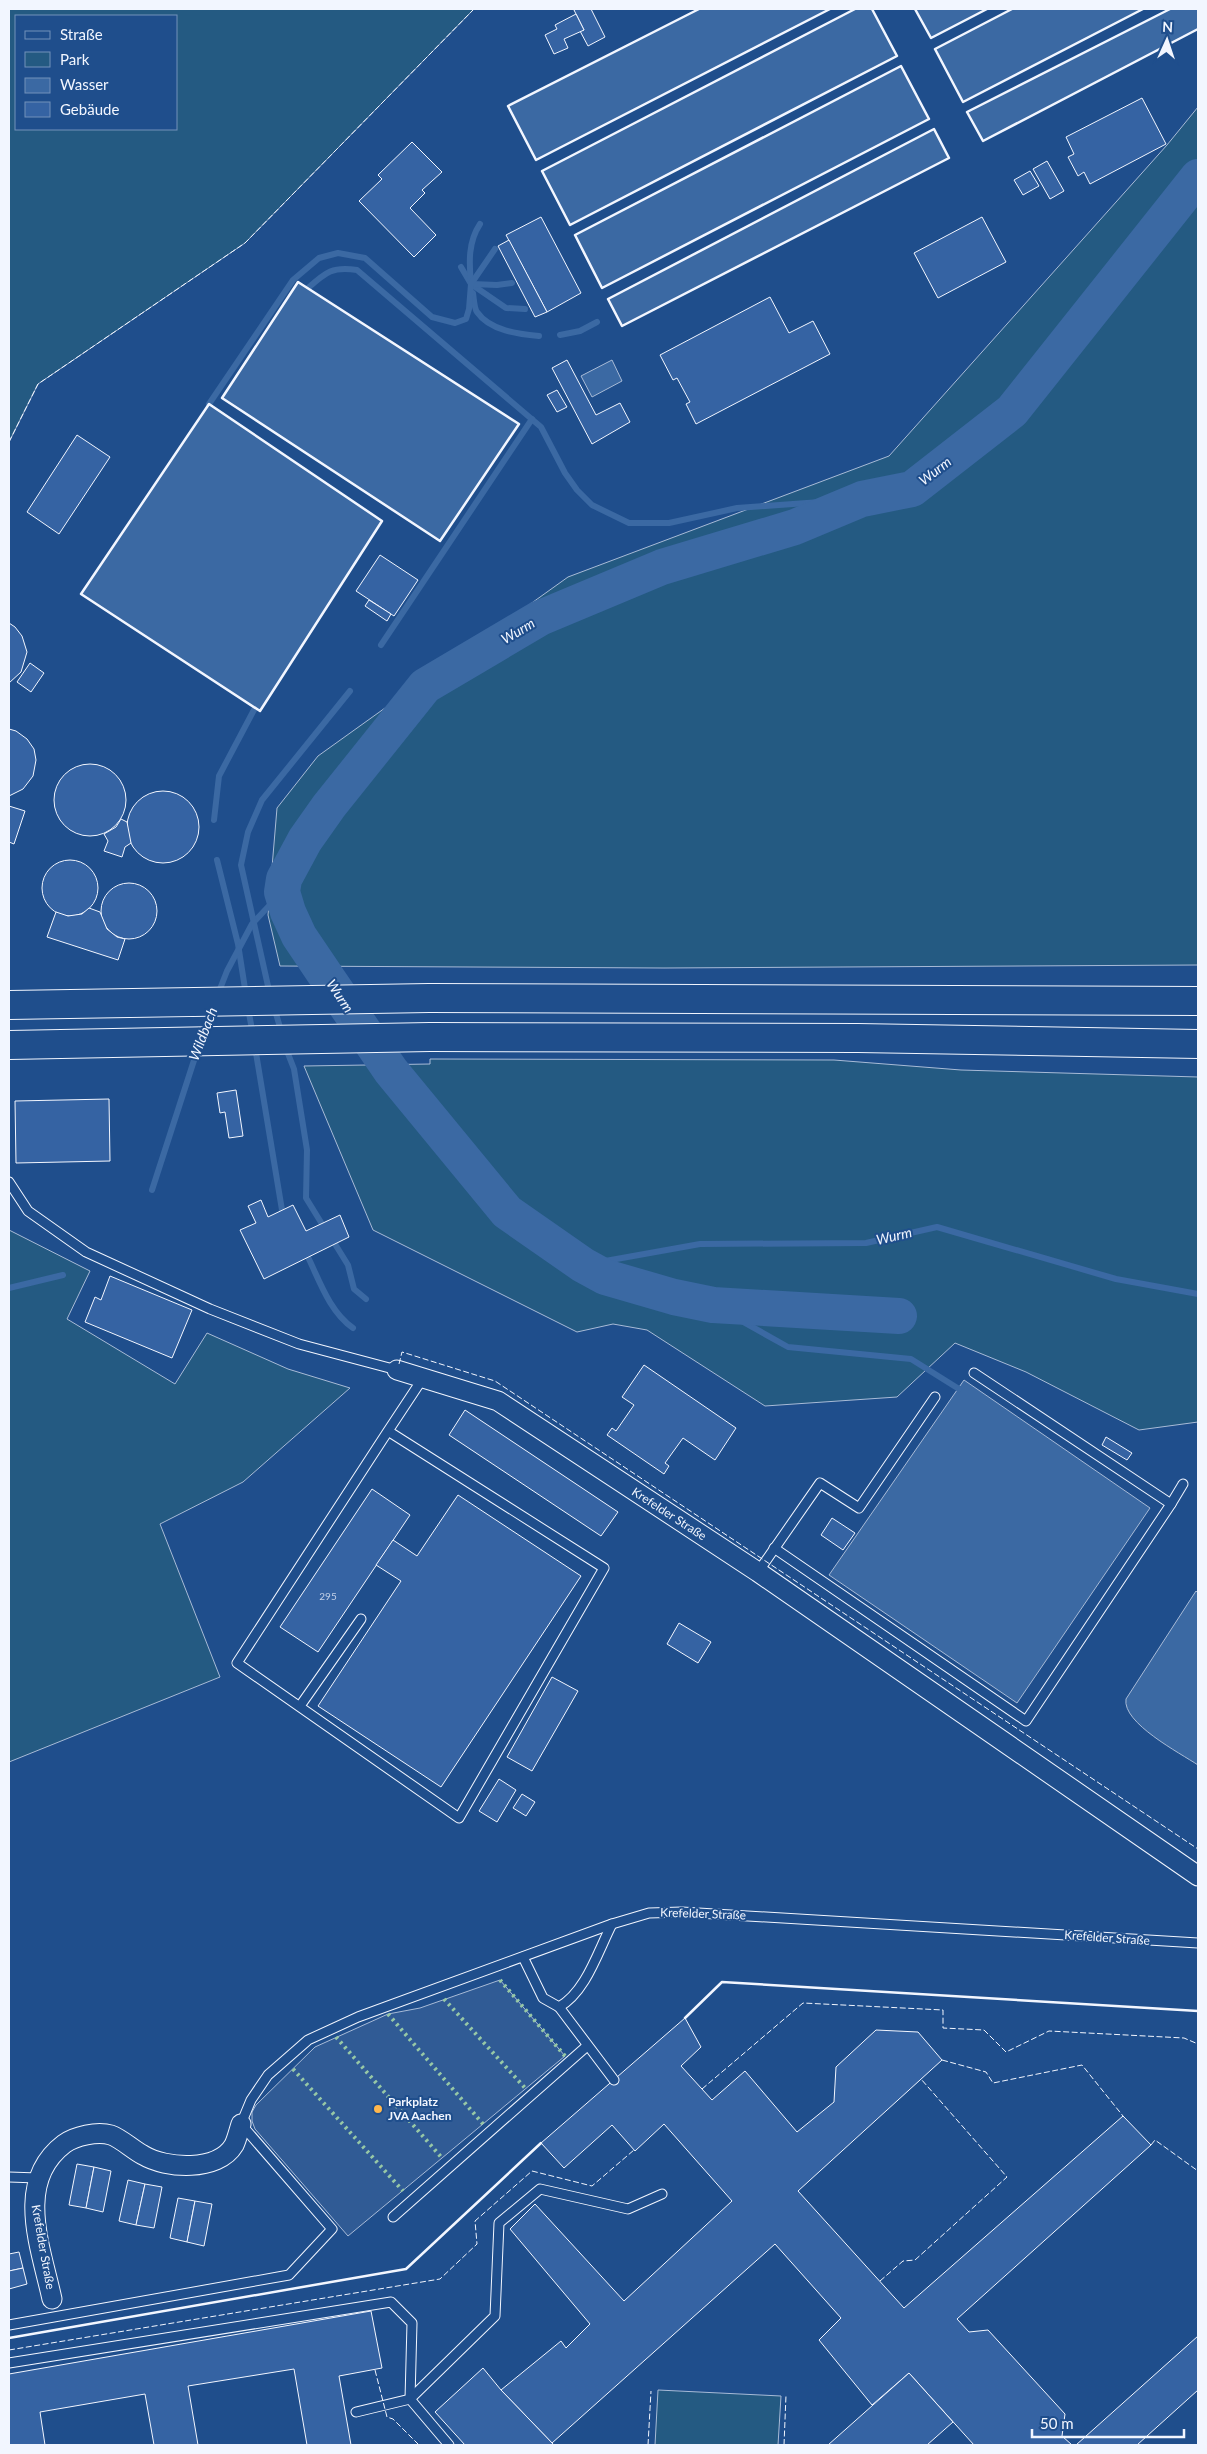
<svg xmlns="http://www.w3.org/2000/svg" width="1207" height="2454" font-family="Lato,sans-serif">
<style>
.green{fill:#245a82;stroke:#a8bbd7;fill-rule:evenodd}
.parking{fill:#305b95;stroke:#a8bbd7}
.water{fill:#3b69a3;stroke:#a8bbd7}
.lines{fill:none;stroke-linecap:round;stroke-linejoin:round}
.stream{stroke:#3b69a3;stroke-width:6}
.river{stroke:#3b69a3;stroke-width:36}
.building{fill:#3563a3;stroke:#f2f6ff}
.service-casing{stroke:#f2f6ff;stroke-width:11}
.minor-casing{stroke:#f2f6ff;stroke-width:21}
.motorway-casing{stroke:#f2f6ff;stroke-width:30}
.service{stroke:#1f4e8c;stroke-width:9}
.minor{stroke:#1f4e8c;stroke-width:19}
.motorway{stroke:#1f4e8c;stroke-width:28}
.hedge{stroke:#97c8a6;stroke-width:4;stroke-dasharray:2.5 4;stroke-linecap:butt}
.fence{stroke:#f2f6ff;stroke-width:1;stroke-dasharray:6 2.5;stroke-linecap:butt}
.wall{stroke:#f2f6ff;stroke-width:2.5}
.poi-dot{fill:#ffb74d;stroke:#1f4e8c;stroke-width:2}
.labels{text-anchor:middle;stroke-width:4;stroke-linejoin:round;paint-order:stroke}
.number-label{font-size:10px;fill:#c3d1e8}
.street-label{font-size:12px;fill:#f2f6ff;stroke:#1f4e8c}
.poi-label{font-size:12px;font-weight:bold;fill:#f2f6ff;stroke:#1f4e8c;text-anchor:start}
.water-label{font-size:14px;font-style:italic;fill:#f2f6ff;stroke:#1f4e8c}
</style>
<rect width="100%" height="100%" fill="#1f4e8c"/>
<!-- green -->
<g class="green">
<path d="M9 9H474L245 243 38 384 9 442ZM16 16H176V129H16Z"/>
<polygon points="1198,107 1198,965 664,968 280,966 268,915 277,808 318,756 568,577 889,456 1167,145"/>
<polygon points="430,1059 834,1060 961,1070 1198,1077 1198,1422 1139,1430 1026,1372 955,1343 897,1397 765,1406 647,1330 613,1324 577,1332 373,1230 304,1066 430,1064"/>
<polygon points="9,1230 90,1271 67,1319 175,1384 207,1333 288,1369 350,1388 243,1482 160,1524 220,1677 9,1762"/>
<polygon points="658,2390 781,2396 778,2445 655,2445"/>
</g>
<!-- parking -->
<polygon class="parking" points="500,1980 565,2056 348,2236 255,2129 252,2121 252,2112 256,2105 315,2047 388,2014 420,2008"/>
<!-- water -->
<g class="water">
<polygon points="699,9 830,9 536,160 508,106"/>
<polygon points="855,9 872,9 897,56 570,225 542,171"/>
<polygon points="915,9 987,9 931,38"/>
<polygon points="1012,9 1143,9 963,102 935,49"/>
<polygon points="1170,9 1198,9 1198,29 983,141 967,112"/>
<polygon points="901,66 929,119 602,288 575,235"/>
<polygon points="934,129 949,158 622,326 608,299"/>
<polygon points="298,282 519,424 440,541 222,398"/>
<polygon points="612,360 622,381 592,397 581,376"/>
<polygon points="209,404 382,521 260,711 81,594"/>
<polygon points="964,1380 1150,1508 1017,1703 829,1575"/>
<path d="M1196 1591 1198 1593V1765C1180 1753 1122 1723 1126 1699Z"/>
</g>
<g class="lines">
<!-- stream -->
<g class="stream">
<polyline points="461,267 471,284 506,308 525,309"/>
<path d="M471 283C469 263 468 242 480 224"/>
<polyline points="472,284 497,285 512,283"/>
<path d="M308 288C326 272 333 266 357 270L541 427 565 473 577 490 592 505 629 523H669L737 508 862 499"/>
<path d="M473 293C474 299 474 308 477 312 490 331 519 334 539 336"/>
<polyline points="560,335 580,331 597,322"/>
<polyline points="209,404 293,280 319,258 338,253 365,258 432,317 455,323 466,319 469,309 471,284 495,249"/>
<polyline points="381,645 532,419"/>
<polyline points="214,820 219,776 255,708"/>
<polyline points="217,860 238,944 246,995"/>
<polyline points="218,994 227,971 252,924 282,892"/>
<polyline points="270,995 241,865 248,832 262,800 350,691"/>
<polyline points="274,1007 282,1034"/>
<polyline points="248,1008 253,1035"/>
<polyline points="203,1034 213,1009"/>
<polyline points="285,1046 294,1069 307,1150 306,1198 322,1224"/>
<polyline points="255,1047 282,1210"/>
<polyline points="152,1190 198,1048"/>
<polyline points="335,1244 348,1265 354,1289 366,1299"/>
<path d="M308 1257C320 1282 330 1312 353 1328"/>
<polyline points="583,1265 700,1244 866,1243 937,1227 1116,1279 1198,1294"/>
<polyline points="9,1288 63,1275"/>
<polyline points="713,1305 788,1347 911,1359 959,1389"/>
</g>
<!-- river -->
<polyline class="river" points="899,1316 713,1305 674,1297 605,1277 583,1265 507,1212 391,1071 330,982 299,936 288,912 282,892 284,879 305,840 329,806 425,686 540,618 662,567 795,527 862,499 912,489 1012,411 1198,177"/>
</g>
<!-- building -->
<g class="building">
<polygon points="577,9 591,9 605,37 588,46 580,31 584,30 574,10"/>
<polygon points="576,14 584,30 564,39 568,48 554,54 545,35 557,29 555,25"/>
<polygon points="1142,98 1166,144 1090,184 1084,172 1078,176 1068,157 1074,154 1066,137"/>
<polygon points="412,142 442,172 422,190 425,193 410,208 436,235 414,257 359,201 382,179 378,175"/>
<polygon points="1047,161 1064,191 1050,199 1033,169"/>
<polygon points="1030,171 1039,186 1023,195 1014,180"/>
<polygon points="541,217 581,293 547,312 506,235"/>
<polygon points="982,217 1006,262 938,298 914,253"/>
<polygon points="509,240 547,312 535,317 498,246"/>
<polygon points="770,297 789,333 813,321 830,354 696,424 686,404 690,402 677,378 673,380 660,355"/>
<polygon points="567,360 596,415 620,403 630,422 592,444 552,368"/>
<polygon points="557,390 567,407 557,412 547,395"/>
<polygon points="77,435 110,457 59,534 27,512"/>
<polygon points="380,555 418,580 394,616 356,591"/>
<polygon points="369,600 391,614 387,621 365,606"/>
<polygon points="9,623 15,627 22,636 27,652 21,672 9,683"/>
<polygon points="30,663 44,673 31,692 17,682"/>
<polygon points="9,729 16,731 27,739 34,749 36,760 33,776 23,789 9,796"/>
<circle cx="90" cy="800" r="36"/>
<circle cx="163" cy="827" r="36"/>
<polygon points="9,806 25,811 14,844 9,842"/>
<polygon points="121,819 127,822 131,843 125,847 122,857 104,851 108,841 104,834 116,827"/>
<circle cx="70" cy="888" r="28"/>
<circle cx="129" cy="911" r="28"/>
<polygon points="89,908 100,912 107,929 117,937 125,939 118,960 47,937 56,912 68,916 82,914"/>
<polygon points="236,1090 243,1136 229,1138 225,1112 220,1113 217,1093"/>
<polygon points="109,1099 110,1161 16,1163 15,1101"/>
<polygon points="261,1200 268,1217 293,1205 306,1231 340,1215 349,1237 264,1279 240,1230 256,1223 248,1206"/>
<polygon points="110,1276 192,1310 172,1358 85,1322 95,1297 101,1300"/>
<polygon points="644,1365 736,1428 715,1460 683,1438 665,1463 669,1466 664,1474 607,1435 612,1428 616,1431 634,1405 622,1397"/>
<polygon points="465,1410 618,1512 601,1536 449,1435"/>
<polygon points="1106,1437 1132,1453 1127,1460 1102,1445"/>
<polygon points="372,1489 410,1515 318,1652 280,1627"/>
<polygon points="458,1495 581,1576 441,1787 318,1706 401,1581 376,1565 393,1540 417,1556"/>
<polygon points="832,1518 855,1533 843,1550 821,1535"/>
<polygon points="679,1623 711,1642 698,1663 667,1644"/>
<polygon points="552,1677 578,1691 532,1771 507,1757"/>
<polygon points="499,1779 516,1790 497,1822 479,1811"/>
<polygon points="522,1794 535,1802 526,1816 513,1808"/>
<polygon points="685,2018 701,2047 681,2066 712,2100 745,2071 797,2132 834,2102 836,2067 876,2030 918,2032 942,2060 798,2191 904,2308 1123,2116 1151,2145 957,2319 969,2332 988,2330 1065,2414 1062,2436 1072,2445 974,2445 909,2373 872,2405 819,2340 841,2318 775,2244 552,2443 501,2390 561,2341 566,2348 590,2324 510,2229 535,2204 624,2301 732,2201 664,2124 635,2151 612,2125 564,2168 541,2143"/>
<polygon points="77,2164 94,2167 86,2208 69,2205"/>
<polygon points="94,2167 111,2171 103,2212 86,2208"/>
<polygon points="128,2180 145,2184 136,2225 119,2221"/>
<polygon points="145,2184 162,2187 154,2228 136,2225"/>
<polygon points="178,2198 195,2201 187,2242 170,2238"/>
<polygon points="195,2201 212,2204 204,2246 187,2242"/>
<polygon points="19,2252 23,2268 9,2271 9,2254"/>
<polygon points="23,2268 27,2284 9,2289 9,2271"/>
<polygon points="371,2311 382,2368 339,2376 351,2445 307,2445 294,2369 188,2386 198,2445 154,2445 145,2394 40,2412 45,2445 9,2445 9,2374"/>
<polygon points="1198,2336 1198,2390 1137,2445 1076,2445"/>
<polygon points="483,2368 501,2390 554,2445 465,2445 435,2412"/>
<polygon points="909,2373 953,2422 927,2445 828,2445"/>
</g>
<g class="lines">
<defs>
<g id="service">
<polyline points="9,1182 28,1211 86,1252 210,1309 299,1344 397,1370"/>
<polyline points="388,1431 237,1663 459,1818 604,1568 388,1431 423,1378"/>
<polyline points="1171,1504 1183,1484"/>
<polyline points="774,1548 1026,1721 1171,1504 974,1373"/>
<polyline points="758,1572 820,1483 859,1508 935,1397"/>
<polyline points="300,1706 361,1619"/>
<path d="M523 1957 543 1998 559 2007C586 1992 598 1951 612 1924"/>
<polyline points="559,2007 614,2080"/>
<polyline points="9,2177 38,2178"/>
<polyline points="393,2217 587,2046"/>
<polyline points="9,2325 289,2275 332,2229 241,2124 251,2100 268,2075 308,2040 358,2017 612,1924 649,1913 682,1912 1198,1943"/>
<polyline points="9,2363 391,2302 412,2323 410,2399 449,2445"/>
<polyline points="356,2412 410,2399 495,2316 499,2223 540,2189 628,2209 662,2194"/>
</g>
<g id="minor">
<polyline points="397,1370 498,1401 758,1572 1198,1876"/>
<path d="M52 2299C41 2248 14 2182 64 2144 75 2136 97 2131 111 2135 122 2139 133 2150 143 2155 166 2169 218 2172 234 2145 237 2139 239 2130 241 2124"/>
</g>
<g id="motorway">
<polyline points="9,1005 429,998 1198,1001"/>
<polyline points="9,1045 430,1037 858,1038 1198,1044"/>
</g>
</defs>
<!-- service casing -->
<use href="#service" class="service-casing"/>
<!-- minor casing -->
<use href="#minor" class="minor-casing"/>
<!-- motorway casing -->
<use href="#motorway" class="motorway-casing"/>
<!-- service -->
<use href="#service" class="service"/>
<!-- minor -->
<use href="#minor" class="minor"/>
<!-- motorway -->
<use href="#motorway" class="motorway"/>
<!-- hedge -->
<g class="hedge">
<polyline points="500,1980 565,2056"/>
<polyline points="444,1999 526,2089"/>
<polyline points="388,2014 483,2124"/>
<polyline points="336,2037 442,2158"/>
<polyline points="293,2069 403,2191"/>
</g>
<!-- fence -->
<g class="fence">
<polyline points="9,442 38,384 245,243 474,9"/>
<polyline points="399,1364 402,1352 495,1381 1198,1849"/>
<polyline points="942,2060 986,2072 993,2083 1082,2065 1123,2116"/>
<polyline points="702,2089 803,2003 943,2010 943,2028 984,2030 1006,2052 1049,2031 1184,2038 1198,2044"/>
<polyline points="1151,2145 1155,2140 1198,2171"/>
<polyline points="880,2281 903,2261 915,2260 1007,2177 921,2079"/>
<polyline points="9,2350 440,2279 477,2244 475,2221 532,2171 592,2186 634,2150"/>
<polyline points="375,2370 387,2417 393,2419 419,2445"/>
<polyline points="648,2445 651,2391"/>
<polyline points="784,2445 786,2395"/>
</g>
<!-- wall -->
<g class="wall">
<polyline points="699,9 508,106 536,160 830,9"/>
<polyline points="855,9 542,171 570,225 897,56 872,9"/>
<polyline points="915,9 931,38 987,9"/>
<polyline points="1012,9 935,49 963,102 1143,9"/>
<polyline points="1170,9 967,112 983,141 1198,29"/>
<polygon points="901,66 929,119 602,288 575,235"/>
<polygon points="934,129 949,158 622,326 608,299"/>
<polygon points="298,282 519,424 440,541 222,398"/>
<polygon points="209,404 382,521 260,711 81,594"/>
<polyline points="685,2018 722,1982 1198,2011"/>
<polyline points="9,2338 406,2269 541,2143"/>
</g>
</g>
<!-- markers -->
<circle class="poi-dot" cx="378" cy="2109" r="5"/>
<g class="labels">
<!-- number labels -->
<g class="number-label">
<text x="328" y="1600">295</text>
</g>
<!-- street labels -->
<g class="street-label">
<text transform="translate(669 1514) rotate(33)" y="4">Krefelder Straße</text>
<text transform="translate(703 1914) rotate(2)" y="4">Krefelder Straße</text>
<text transform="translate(1107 1938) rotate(4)" y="4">Krefelder Straße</text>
<text transform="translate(43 2247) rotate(80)" y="4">Krefelder Straße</text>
</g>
<!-- poi labels -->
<g class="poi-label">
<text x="388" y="2106">Parkplatz<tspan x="388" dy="14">JVA Aachen</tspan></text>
</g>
<!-- water labels -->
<g class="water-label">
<text transform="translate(935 471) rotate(-38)" y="5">Wurm</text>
<text transform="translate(518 631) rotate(-31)" y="5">Wurm</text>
<text transform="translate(340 996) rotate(56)" y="5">Wurm</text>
<text transform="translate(203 1034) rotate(-69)" y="5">Wildbach</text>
<text transform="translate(894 1236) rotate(-13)" y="5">Wurm</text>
</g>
</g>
<!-- border -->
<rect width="1207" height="2454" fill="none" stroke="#f2f6ff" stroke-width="20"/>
<!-- legend -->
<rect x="15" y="15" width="162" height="115" fill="#1f4e8c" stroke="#7391ba"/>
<rect x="25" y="31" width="25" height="8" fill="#1f4e8c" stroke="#7391ba"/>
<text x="60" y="40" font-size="15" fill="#f2f6ff">Straße</text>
<rect x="25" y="52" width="25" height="15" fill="#245a82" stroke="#7391ba"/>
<text x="60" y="65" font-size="15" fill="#f2f6ff">Park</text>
<rect x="25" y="78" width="25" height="15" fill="#3b69a3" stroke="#7391ba"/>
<text x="60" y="90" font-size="15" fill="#f2f6ff">Wasser</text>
<rect x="25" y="102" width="25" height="15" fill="#3563a3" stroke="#7391ba"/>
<text x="60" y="115" font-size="15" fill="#f2f6ff">Gebäude</text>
<!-- north arrow -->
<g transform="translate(1167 40) rotate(3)" stroke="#1f4e8c" stroke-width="4" paint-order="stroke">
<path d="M0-4L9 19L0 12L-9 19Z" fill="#f2f6ff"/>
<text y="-8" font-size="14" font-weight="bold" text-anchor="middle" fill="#f2f6ff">N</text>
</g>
<!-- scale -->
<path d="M1032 2429v8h152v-8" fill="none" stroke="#f2f6ff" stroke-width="2.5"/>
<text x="1040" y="2429" font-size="15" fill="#f2f6ff" stroke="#1f4e8c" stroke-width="4" paint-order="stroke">50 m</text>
</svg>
